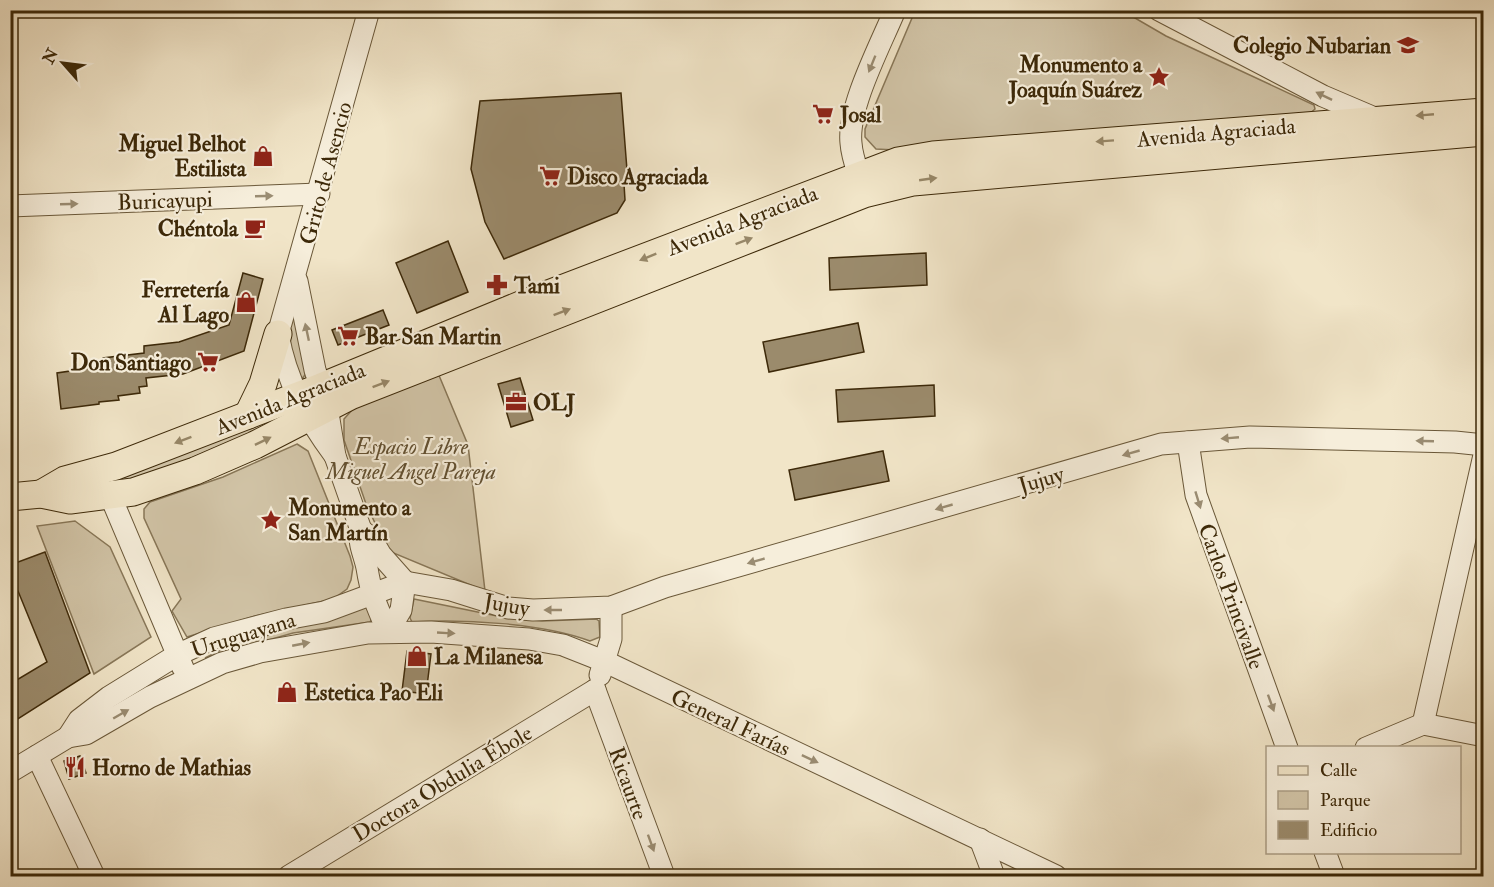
<svg xmlns="http://www.w3.org/2000/svg" width="1494" height="887" font-family="'IM FELL Double Pica',serif">
<style>
.green{fill:#d2c5a8;stroke:#887758;stroke-width:1.5}
.building{fill:#9b8b6c;stroke:#3d2909;stroke-width:1.5}
.lines{fill:none;stroke-linecap:round;stroke-linejoin:round}
.minor-casing{stroke:#6a5839;stroke-width:23}
.major-casing{stroke:#3d2909;stroke-width:29}
.minor{stroke:#f6eedb;stroke-width:21}
.major{stroke:#f1e5c8;stroke-width:27}
.oneway{fill:#9a8c72}
.oneway2{fill:#978768}
.labels{text-anchor:middle;stroke-width:4.5;stroke-linejoin:round;paint-order:stroke}
.poi-label{font-size:22px;font-weight:bold;fill:#3d2909;stroke:#f6eedb;text-anchor:start}
.street-label{font-size:22px;fill:#3d2909;stroke:#f6eedb}
.park-label{font-size:22px;font-style:italic;fill:#625031;stroke:#f6eedb}
</style>
<rect width="100%" height="100%" fill="#f1e5c8"/>
<filter id="stains"><feTurbulence type="fractalNoise" baseFrequency=".00333" numOctaves="4"/><feColorMatrix values="0 0 0 0 .2 0 0 0 0 .09 0 0 0 0 .02 0 0 0 .5 -.17"/></filter>
<radialGradient id="worn" r=".72"><stop offset=".6" stop-color="#630" stop-opacity="0"/><stop offset="1" stop-color="#630" stop-opacity=".3"/></radialGradient>
<!-- green -->
<g class="green">
<polygon points="915,11 1123,11 1166,36 1314,105 1315,109 1309,114 895,150 876,149 865,137 865,129"/>
<polygon points="290,317 294,317 306,373 303,378 299,376 288,347"/>
<polygon points="438,373 468,445 485,591 391,552 384,542 366,504 344,440 344,419 353,409"/>
<polygon points="289,411 287,418 144,478 86,488"/>
<polygon points="297,444 308,451 350,556 353,567 351,580 347,589 333,599 255,616 187,637 172,611 181,599 144,518 144,509 150,502 223,477"/>
<polygon points="75,521 110,547 151,637 94,674 37,526"/>
<path d="M414 599 502 617 542 621 596 619 599 621 600 637 590 641C543 623 463 619 412 622L410 618Z"/>
<polygon points="366,606 372,619 370,622 293,633 205,658 225,648"/>
</g>
<!-- building -->
<g class="building">
<polygon points="621,93 628,183 624,184 625,200 617,213 504,259 485,222 471,169 480,101"/>
<polygon points="448,241 468,292 417,313 396,263"/>
<polygon points="926,253 927,285 830,290 829,258"/>
<polygon points="243,273 263,279 244,351 183,374 146,378 147,386 139,387 140,393 118,396 119,400 99,402 99,404 61,409 57,373 104,366 103,358 144,353 144,346 179,342 229,325"/>
<polygon points="383,310 389,325 338,345 332,330"/>
<polygon points="858,323 864,352 769,372 763,342"/>
<polygon points="520,378 533,420 511,427 498,384"/>
<polygon points="934,385 935,416 838,422 836,390"/>
<polygon points="883,451 889,481 795,500 789,470"/>
<polygon points="45,552 90,673 10,724 10,684 47,662 18,591 10,592 10,565"/>
<polygon points="407,651 431,654 426,694 402,691"/>
<polygon points="80,756 86,773 69,779 64,761"/>
</g>
<g class="lines">
<defs>
<g id="minor">
<polyline points="1159,10 1323,96 1377,119"/>
<path d="M863 189C859 174 852 159 851 143 847 108 881 44 895 10"/>
<polyline points="10,206 319,194"/>
<path d="M297 281 315 370 327 407 335 456 361 530C358 545 364 553 367 568 371 594 377 607 388 632"/>
<polyline points="1188,442 1196,495 1287,748"/>
<path d="M335 456C307 418 286 381 278 334L369 10"/>
<polyline points="110,495 183,668"/>
<polyline points="361,530 371,538 381,555 405,582"/>
<polyline points="388,632 401,610 405,582"/>
<polyline points="600,675 611,639 611,607"/>
<polyline points="595,690 664,876"/>
<polyline points="1423,724 1484,455"/>
<polyline points="68,737 79,720 109,697 177,655 214,638 286,619 324,612 405,582 451,590 508,608 533,610 611,607 665,587 1161,444 1250,437 1455,442 1484,445"/>
<polyline points="1366,748 1423,724 1484,736"/>
<polyline points="37,756 94,876"/>
<polyline points="10,772 68,737 86,734 150,697 222,663 260,652 368,633 431,632 529,639 563,645 606,662 1056,876"/>
<polyline points="980,839 994,876"/>
<polyline points="1325,852 1334,876"/>
<polyline points="289,876 595,690"/>
</g>
<g id="major">
<polyline points="248,415 263,384 278,334"/>
<polyline points="41,494 65,480 116,466 321,387 535,299 898,161 933,155 1484,112"/>
<polyline points="10,497 41,494 70,500 133,492 195,471 255,445 350,396 864,194 913,182 1484,132"/>
</g>
</defs>
<!-- minor casing -->
<use href="#minor" class="minor-casing"/>
<!-- major casing -->
<use href="#major" class="major-casing"/>
<!-- minor -->
<use href="#minor" class="minor"/>
<!-- major -->
<use href="#major" class="major"/>
</g>
<!-- one-way arrows -->
<defs><path id="oneway-solid" d="M-6-.8H1V-3.2L6.5 0L1 3.2V.8H-6Z" transform="scale(1.5)"/></defs>
<g class="oneway">
<use href="#oneway-solid" transform="translate(872 64) rotate(112)"/>
<use href="#oneway-solid" transform="translate(1324 96) rotate(-154)"/>
<use href="#oneway-solid" transform="translate(264 196) rotate(-2)"/>
<use href="#oneway-solid" transform="translate(69 204) rotate(-2)"/>
<use href="#oneway-solid" transform="translate(307 332) rotate(-102)"/>
<use href="#oneway-solid" transform="translate(1230 438) rotate(175)"/>
<use href="#oneway-solid" transform="translate(1425 441) rotate(-178)"/>
<use href="#oneway-solid" transform="translate(1131 453) rotate(164)"/>
<use href="#oneway-solid" transform="translate(1198 500) rotate(73)"/>
<use href="#oneway-solid" transform="translate(944 507) rotate(164)"/>
<use href="#oneway-solid" transform="translate(756 561) rotate(164)"/>
<use href="#oneway-solid" transform="translate(553 610) rotate(180)"/>
<use href="#oneway-solid" transform="translate(446 633) rotate(3)"/>
<use href="#oneway-solid" transform="translate(301 644) rotate(-11)"/>
<use href="#oneway-solid" transform="translate(1271 703) rotate(70)"/>
<use href="#oneway-solid" transform="translate(121 714) rotate(-30)"/>
<use href="#oneway-solid" transform="translate(810 759) rotate(25)"/>
<use href="#oneway-solid" transform="translate(651 843) rotate(70)"/>
</g>
<g class="oneway2">
<use href="#oneway-solid" transform="translate(1425 115) rotate(175)"/>
<use href="#oneway-solid" transform="translate(1105 141) rotate(176)"/>
<use href="#oneway-solid" transform="translate(928 179) rotate(-8)"/>
<use href="#oneway-solid" transform="translate(744 241) rotate(-21)"/>
<use href="#oneway-solid" transform="translate(648 257) rotate(158)"/>
<use href="#oneway-solid" transform="translate(562 312) rotate(-21)"/>
<use href="#oneway-solid" transform="translate(381 384) rotate(-21)"/>
<use href="#oneway-solid" transform="translate(183 440) rotate(159)"/>
<use href="#oneway-solid" transform="translate(263 441) rotate(-26)"/>
</g>
<!-- icons -->
<defs>
<symbol id="school-bare" viewBox="-9 -9 18 18"><path d="M0-5L7-2L0 1L-7-2ZM-4 1L0 2.5L4 1V4Q0 6-4 4Z" fill="#8f2418" stroke="#f6eedb" stroke-width="2.5" paint-order="stroke"/></symbol>
<symbol id="sight-bare" viewBox="-9 -9 18 18"><path d="M0-6L1.8-2.2L6-1.7L2.9 1.2L3.7 5.4L0 3.3L-3.7 5.4L-2.9 1.2L-6-1.7L-1.8-2.2Z" fill="#8f2418" stroke="#f6eedb" stroke-width="2.5" paint-order="stroke"/></symbol>
<symbol id="supermarket-bare" viewBox="-9 -9 18 18"><path d="M-6-5.5h2.5l.6 2H6L4.5 2H-2.5L-4.4-4H-6ZM-1.5 3.2a1.3 1.3 0 1 0 .1 0ZM3 3.2a1.3 1.3 0 1 0 .1 0Z" fill="#8f2418" stroke="#f6eedb" stroke-width="2.5" paint-order="stroke"/></symbol>
<symbol id="shop-bare" viewBox="-9 -9 18 18"><path d="M-5-2.5h2.3a2.7 3.5 0 0 1 5.4 0H5L5.5 6h-11ZM-1.5-2.5h3a1.5 2.3 0 0 0-3 0Z" fill="#8f2418" stroke="#f6eedb" stroke-width="2.5" paint-order="stroke"/></symbol>
<symbol id="cafe-bare" viewBox="-9 -9 18 18"><path d="M-5.5-4.5H6V0H3Q3 3.5 0 3.5H-2.5Q-5.5 3.5-5.5 0ZM3-3.2v2h1.7v-2ZM-6 4.5H4V6H-6Z" fill="#8f2418" stroke="#f6eedb" stroke-width="2.5" paint-order="stroke"/></symbol>
<symbol id="pharmacy-bare" viewBox="-9 -9 18 18"><path d="M-2-6h4v4h4v4h-4v4h-4v-4h-4v-4h4Z" fill="#8f2418" stroke="#f6eedb" stroke-width="2.5" paint-order="stroke"/></symbol>
<symbol id="office-bare" viewBox="-9 -9 18 18"><path d="M-6-3h4V-5.5h4V-3h4V5H-6ZM-1-4.5V-3h2v-1.5ZM-6 0V1H6V0Z" fill="#8f2418" stroke="#f6eedb" stroke-width="2.5" paint-order="stroke"/></symbol>
<symbol id="restaurant-bare" viewBox="-9 -9 18 18"><path d="M-5-6h1v4h1v-4h1v4h1v-4h1v5L-1.5 .5V6h-2V.5L-5-1ZM5-6V6H3V1.5H1.5Q1.5-4 5-6Z" fill="#8f2418" stroke="#f6eedb" stroke-width="2.5" paint-order="stroke"/></symbol>
</defs>
<g fill-rule="evenodd">
<use href="#school-bare" x="1393" y="30" width="30" height="30"/>
<use href="#sight-bare" x="1144" y="62" width="30" height="30"/>
<use href="#supermarket-bare" x="808" y="99" width="30" height="30"/>
<use href="#shop-bare" x="248" y="141" width="30" height="30"/>
<use href="#supermarket-bare" x="535" y="161" width="30" height="30"/>
<use href="#cafe-bare" x="240" y="213" width="30" height="30"/>
<use href="#pharmacy-bare" x="482" y="270" width="30" height="30"/>
<use href="#shop-bare" x="231" y="287" width="30" height="30"/>
<use href="#supermarket-bare" x="333" y="321" width="30" height="30"/>
<use href="#supermarket-bare" x="193" y="347" width="30" height="30"/>
<use href="#office-bare" x="501" y="387" width="30" height="30"/>
<use href="#sight-bare" x="256" y="505" width="30" height="30"/>
<use href="#shop-bare" x="402" y="641" width="30" height="30"/>
<use href="#shop-bare" x="272" y="677" width="30" height="30"/>
<use href="#restaurant-bare" x="60" y="752" width="30" height="30"/>
</g>
<g class="labels">
<!-- poi labels -->
<g class="poi-label">
<text x="1391" y="53" text-anchor="end">Colegio Nubarian</text>
<text x="1142" y="72" text-anchor="end">Monumento a<tspan x="1142" dy="25">Joaquín Suárez</tspan></text>
<text x="840" y="122">Josal</text>
<text x="246" y="151" text-anchor="end">Miguel Belhot<tspan x="246" dy="25">Estilista</tspan></text>
<text x="567" y="184">Disco Agraciada</text>
<text x="238" y="236" text-anchor="end">Chéntola</text>
<text x="514" y="293">Tami</text>
<text x="229" y="297" text-anchor="end">Ferretería<tspan x="229" dy="25">Al Lago</tspan></text>
<text x="365" y="344">Bar San Martin</text>
<text x="191" y="370" text-anchor="end">Don Santiago</text>
<text x="533" y="410">OLJ</text>
<text x="288" y="515">Monumento a<tspan x="288" dy="25">San Martín</tspan></text>
<text x="434" y="664">La Milanesa</text>
<text x="304" y="700">Estetica Pao Eli</text>
<text x="92" y="775">Horno de Mathias</text>
</g>
<!-- street labels -->
<g class="street-label">
<text transform="translate(1216 132) rotate(-5)" y="8">Avenida Agraciada</text>
<text transform="translate(325 173) rotate(-75)" y="8">Grito de Asencio</text>
<text transform="translate(165 200) rotate(-2)" y="8">Buricayupi</text>
<text transform="translate(742 220) rotate(-21)" y="8">Avenida Agraciada</text>
<text transform="translate(290 398) rotate(-22)" y="8">Avenida Agraciada</text>
<text transform="translate(1041 479) rotate(-16)" y="8">Jujuy</text>
<text transform="translate(1232 596) rotate(70)" y="8">Carlos Princivalle</text>
<text transform="translate(507 604) rotate(10)" y="8">Jujuy</text>
<text transform="translate(243 634) rotate(-17)" y="8">Uruguayana</text>
<text transform="translate(731 722) rotate(25)" y="8">General Farías</text>
<text transform="translate(442 783) rotate(-31)" y="8">Doctora Obdulia Ébole</text>
<text transform="translate(629 783) rotate(70)" y="8">Ricaurte</text>
</g>
<!-- park labels -->
<g class="park-label">
<text x="411" y="454">Espacio Libre<tspan x="411" dy="25">Miguel Angel Pareja</tspan></text>
</g>
</g>
<!-- margin -->
<rect width="1494" height="887" fill="none" stroke="#f1e5c8" stroke-width="36"/>
<rect x="12" y="12" width="1470" height="863" fill="none" stroke="#3d2909" stroke-width="3"/>
<rect x="18" y="18" width="1458" height="851" fill="none" stroke="#3d2909" stroke-width="1.5"/>
<!-- legend -->
<rect x="1266" y="746" width="195" height="108" fill="#f6eedb" stroke="#ac9f87" stroke-width="1.5"/>
<rect x="1278" y="766" width="30" height="9" fill="#f1e5c8" stroke="#ac9f87" stroke-width="1.5"/>
<text x="1320" y="776" font-size="18" fill="#3d2909">Calle</text>
<rect x="1278" y="791" width="30" height="18" fill="#d2c5a8" stroke="#ac9f87" stroke-width="1.5"/>
<text x="1320" y="806" font-size="18" fill="#3d2909">Parque</text>
<rect x="1278" y="821" width="30" height="18" fill="#9b8b6c" stroke="#ac9f87" stroke-width="1.5"/>
<text x="1320" y="836" font-size="18" fill="#3d2909">Edificio</text>
<!-- north arrow -->
<g transform="translate(63 63) rotate(298)" stroke="#f6eedb" stroke-width="4.5" paint-order="stroke">
<path d="M0-4.5L10 22L0 15L-10 22Z" fill="#3d2909"/>
<text y="-9" font-size="16" font-weight="bold" text-anchor="middle" fill="#3d2909">N</text>
</g>
<rect width="100%" height="100%" filter="url(#stains)"/>
<rect width="100%" height="100%" fill="url(#worn)"/>
</svg>
